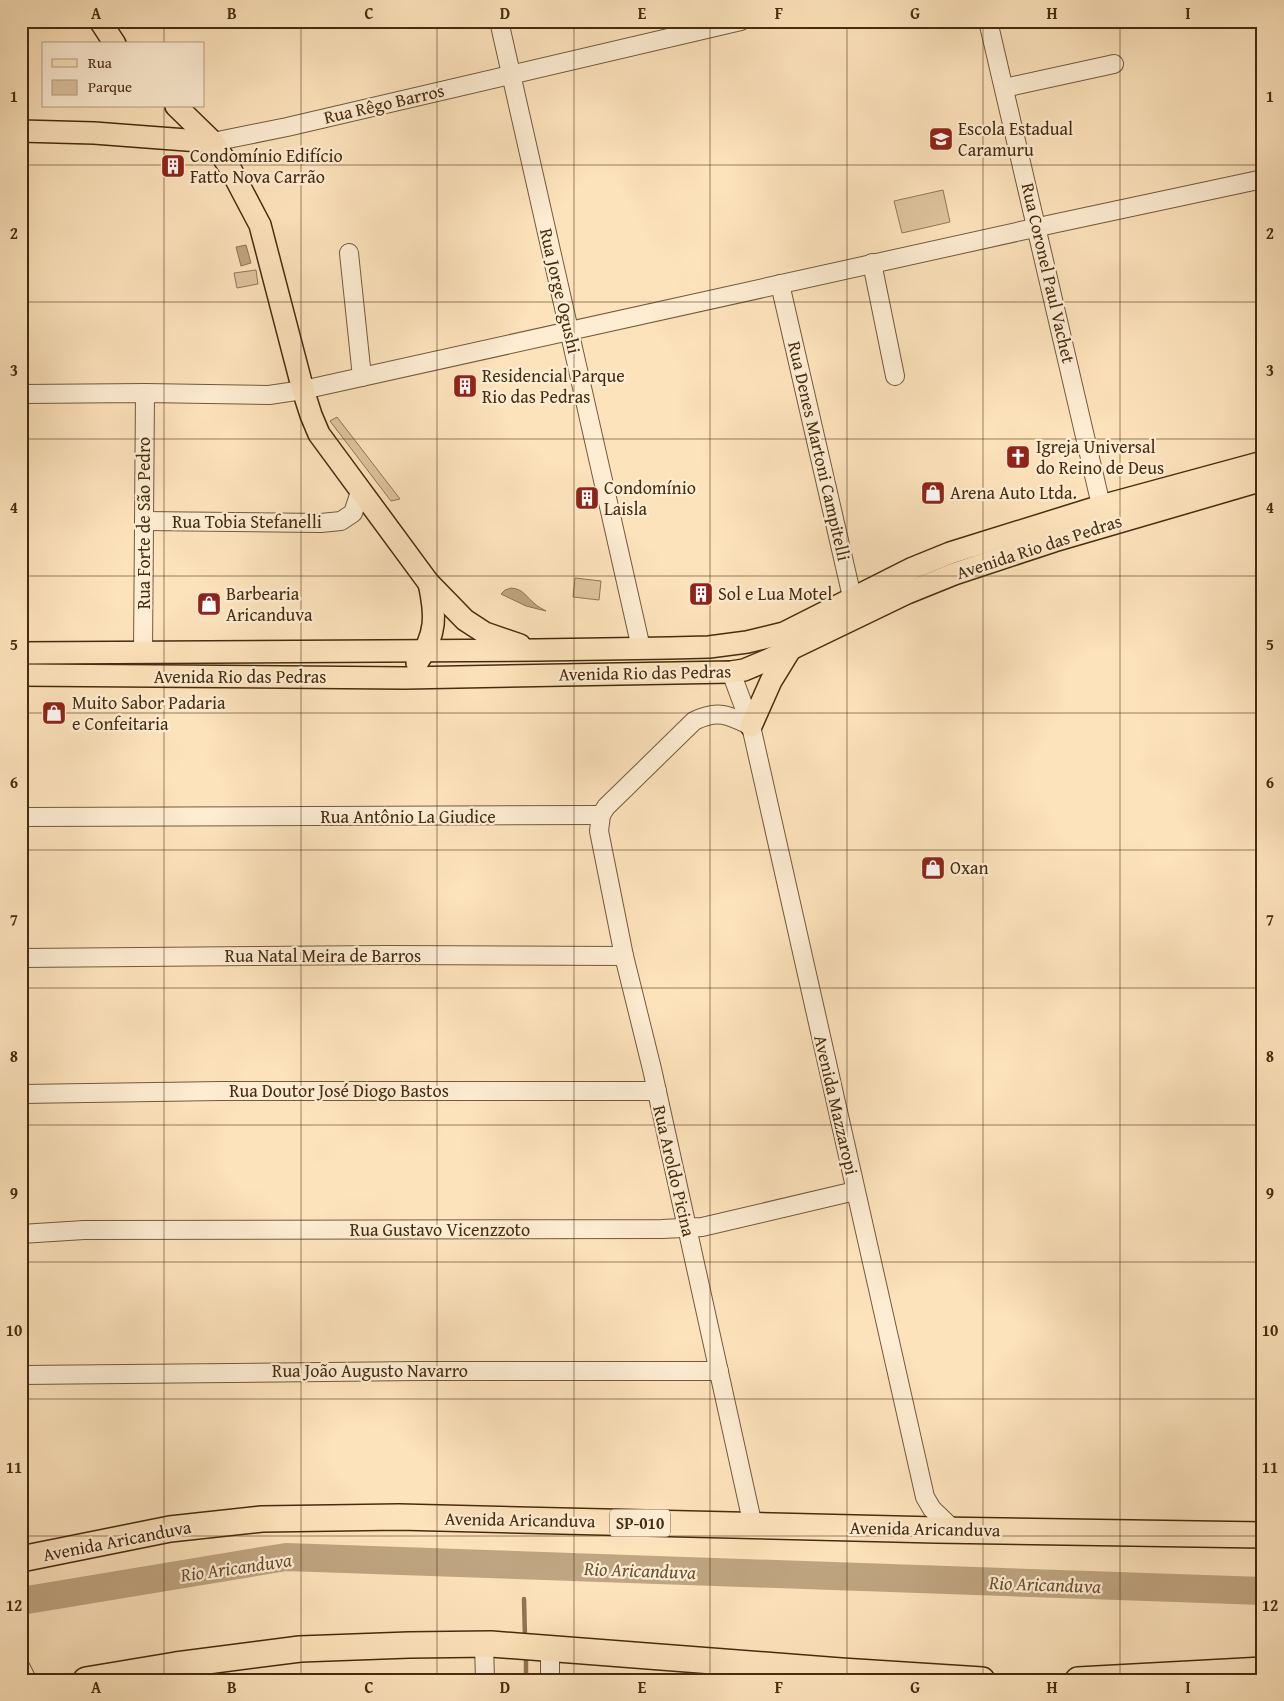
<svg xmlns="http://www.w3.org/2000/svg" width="1284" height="1701" font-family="'Gentium Book Plus',serif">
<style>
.green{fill:#dec49f;stroke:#927857}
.water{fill:#bfa581;stroke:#8f7553}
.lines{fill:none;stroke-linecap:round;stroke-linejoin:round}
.stream{stroke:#8f7553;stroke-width:4.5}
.river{stroke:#bfa581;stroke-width:28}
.minor-casing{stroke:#745a3a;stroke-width:20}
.major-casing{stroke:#462c0f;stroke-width:24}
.highway-casing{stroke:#462c0f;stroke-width:28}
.minor{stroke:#feedd3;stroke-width:18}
.major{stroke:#fde3bc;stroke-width:21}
.highway{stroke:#fde3bc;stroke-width:25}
.grid{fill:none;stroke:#462c0f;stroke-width:1;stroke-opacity:0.55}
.labels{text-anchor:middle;stroke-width:4.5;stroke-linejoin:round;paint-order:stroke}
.shield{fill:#feedd3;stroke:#7d664a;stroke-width:1}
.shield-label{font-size:16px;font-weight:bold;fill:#462c0f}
.street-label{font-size:18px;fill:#462c0f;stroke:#feedd3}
.poi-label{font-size:18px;fill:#462c0f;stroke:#feedd3;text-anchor:start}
.water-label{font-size:19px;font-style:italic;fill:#6a5031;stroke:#feedd3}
.neatline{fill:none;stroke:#462c0f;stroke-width:2}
.grid-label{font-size:16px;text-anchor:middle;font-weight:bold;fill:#462c0f}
</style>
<rect width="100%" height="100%" fill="#fde3bc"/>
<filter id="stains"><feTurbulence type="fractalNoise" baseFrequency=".004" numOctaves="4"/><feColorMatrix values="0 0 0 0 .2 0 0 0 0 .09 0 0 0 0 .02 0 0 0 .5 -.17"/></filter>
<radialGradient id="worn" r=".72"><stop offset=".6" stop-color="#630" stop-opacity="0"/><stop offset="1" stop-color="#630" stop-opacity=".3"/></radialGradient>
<!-- green -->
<g class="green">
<polygon points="943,190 950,222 902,233 894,201"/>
<polygon points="256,270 258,284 237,288 234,273"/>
<polygon points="337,417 400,499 391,501 330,421"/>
<polygon points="575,578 601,581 599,600 573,597"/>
</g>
<!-- water -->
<g class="water">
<polygon points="246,245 251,263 241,266 236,247"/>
<path d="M511 588C524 589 526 597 535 604 538 607 543 609 546 611L526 606 501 594 505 590Z"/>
</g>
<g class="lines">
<!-- stream -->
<g class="stream">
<polyline points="524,1599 525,1638"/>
<polyline points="526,1654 526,1680"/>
</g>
<!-- river -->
<polyline class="river" points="21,1601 286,1557 1263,1591"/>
<defs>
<g id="minor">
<polyline points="499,21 641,648"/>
<polyline points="988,21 1104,518"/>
<polyline points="1004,88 1114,64"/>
<polyline points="213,142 287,127 741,21"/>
<polyline points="349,253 362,377"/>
<polyline points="872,263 895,376"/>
<polyline points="780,284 855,610"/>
<polyline points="21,394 145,393 269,395 303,390 1057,223 1263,179"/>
<polyline points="144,521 321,523 341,521 353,513 361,489"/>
<polyline points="143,653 145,393"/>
<polyline points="731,672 751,726 925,1497 932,1509 954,1530"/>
<path d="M751 726C729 715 718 709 694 721L606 807 601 815 599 831 624 956 652 1069 753 1526"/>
<polyline points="21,817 601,815"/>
<polyline points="21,958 386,955 624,956"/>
<polyline points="21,1094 221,1091 657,1091"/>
<polyline points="21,1234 84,1230 662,1229 702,1227 855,1191"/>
<polyline points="21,1375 419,1371 719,1371"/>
<polyline points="484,1644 485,1680"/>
<polyline points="21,1668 27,1680"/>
<polyline points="550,1680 550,1648"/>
</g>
<g id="major">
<polyline points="100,21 115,44"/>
<polyline points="176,106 213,142 230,168 260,225 303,390 311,415 319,434 428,582 465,620 485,633 520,645"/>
<polyline points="21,131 94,133 213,142"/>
<polyline points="21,653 537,650 670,648 709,647 747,642 784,633 913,568 950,553 1101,506 1263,462"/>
<path d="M417 663C437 634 436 615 429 583"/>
<polyline points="21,675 405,678 731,672 744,670 768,660 907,593 954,574 1054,541 1263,480"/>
<polyline points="751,726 771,681 790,650"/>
</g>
<g id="highway">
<polyline points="21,1559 170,1529 262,1519 399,1517 936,1530 1263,1535"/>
<polyline points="86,1680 176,1665 300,1649 409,1645 491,1644 841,1671 982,1680"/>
<polyline points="1078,1680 1263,1670"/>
</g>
</defs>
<!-- minor casing -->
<use href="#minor" class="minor-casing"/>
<!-- major casing -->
<use href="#major" class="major-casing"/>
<!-- highway casing -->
<use href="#highway" class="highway-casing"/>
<!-- minor -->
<use href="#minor" class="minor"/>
<!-- major -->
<use href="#major" class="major"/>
<!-- highway -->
<use href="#highway" class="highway"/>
</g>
<!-- grid -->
<path class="grid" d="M164 21V44M301 21V1680M437 21V1680M574 21V1680M710 21V1680M847 21V1680M983 21V1680M1120 21V1680M164 106V1680M21 165H1263M21 302H1263M21 439H1263M21 576H1263M21 713H1263M21 850H1263M21 988H1263M21 1125H1263M21 1262H1263M21 1399H1263M21 1536H1263"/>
<!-- icons -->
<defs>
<symbol id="school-square" viewBox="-11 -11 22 22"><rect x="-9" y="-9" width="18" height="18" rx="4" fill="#8f2418" stroke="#feedd3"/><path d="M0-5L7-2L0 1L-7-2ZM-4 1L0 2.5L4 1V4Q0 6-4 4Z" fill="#fff"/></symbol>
<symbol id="building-square" viewBox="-11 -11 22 22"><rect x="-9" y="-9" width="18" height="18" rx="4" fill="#8f2418" stroke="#feedd3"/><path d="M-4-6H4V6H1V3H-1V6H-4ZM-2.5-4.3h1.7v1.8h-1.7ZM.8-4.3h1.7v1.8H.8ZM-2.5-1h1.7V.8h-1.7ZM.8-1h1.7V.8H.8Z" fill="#fff"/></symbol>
<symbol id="church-square" viewBox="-11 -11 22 22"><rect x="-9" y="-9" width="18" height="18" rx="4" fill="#8f2418" stroke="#feedd3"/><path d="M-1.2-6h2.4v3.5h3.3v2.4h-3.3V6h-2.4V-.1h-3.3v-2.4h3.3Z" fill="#fff"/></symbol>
<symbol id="shop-square" viewBox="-11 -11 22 22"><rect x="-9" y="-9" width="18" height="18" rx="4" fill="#8f2418" stroke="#feedd3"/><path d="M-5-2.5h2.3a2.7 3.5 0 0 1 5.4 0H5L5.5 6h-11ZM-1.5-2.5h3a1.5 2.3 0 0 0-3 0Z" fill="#fff"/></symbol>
</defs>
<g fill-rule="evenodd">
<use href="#school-square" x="927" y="125" width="28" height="28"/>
<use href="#building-square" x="159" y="152" width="28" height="28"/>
<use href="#building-square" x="451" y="372" width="28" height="28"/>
<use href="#church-square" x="1004" y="443" width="28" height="28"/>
<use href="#shop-square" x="919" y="479" width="28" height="28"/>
<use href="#building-square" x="573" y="484" width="28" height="28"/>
<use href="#building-square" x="687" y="580" width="28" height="28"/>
<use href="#shop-square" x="195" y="590" width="28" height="28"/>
<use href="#shop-square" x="40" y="699" width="28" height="28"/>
<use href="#shop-square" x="919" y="854" width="28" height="28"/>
</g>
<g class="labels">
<!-- shield labels -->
<rect class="shield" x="610" y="1509.5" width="60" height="27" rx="4"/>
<g class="shield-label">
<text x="640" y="1529">SP-010</text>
</g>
<!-- street labels -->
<g class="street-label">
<text transform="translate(384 104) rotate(-13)" y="6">Rua Rêgo Barros</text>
<text transform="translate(1048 273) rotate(77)" y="6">Rua Coronel Paul Vachet</text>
<text transform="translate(560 291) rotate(77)" y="6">Rua Jorge Ogushi</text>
<text transform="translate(819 451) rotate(77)" y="6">Rua Denes Martoni Campitelli</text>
<text x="247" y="528">Rua Tobia Stefanelli</text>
<text transform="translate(144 523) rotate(-90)" y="6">Rua Forte de São Pedro</text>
<text transform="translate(1039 547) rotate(-18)" y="6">Avenida Rio das Pedras</text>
<text transform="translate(645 673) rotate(-1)" y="6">Avenida Rio das Pedras</text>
<text x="240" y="683">Avenida Rio das Pedras</text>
<text x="408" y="823">Rua Antônio La Giudice</text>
<text x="323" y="962">Rua Natal Meira de Barros</text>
<text x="339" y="1097">Rua Doutor José Diogo Bastos</text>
<text transform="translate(836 1105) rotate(77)" y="6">Avenida Mazzaropi</text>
<text transform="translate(674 1171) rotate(77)" y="6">Rua Aroldo Picina</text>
<text x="440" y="1236">Rua Gustavo Vicenzzoto</text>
<text x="370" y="1377">Rua João Augusto Navarro</text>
<text transform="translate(520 1520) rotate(1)" y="6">Avenida Aricanduva</text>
<text transform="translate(925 1529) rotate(1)" y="6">Avenida Aricanduva</text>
<text transform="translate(117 1541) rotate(-11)" y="6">Avenida Aricanduva</text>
</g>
<!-- poi labels -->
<g class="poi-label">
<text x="958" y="135">Escola Estadual<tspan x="958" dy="21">Caramuru</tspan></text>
<text x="190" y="162">Condomínio Edifício<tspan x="190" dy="21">Fatto Nova Carrão</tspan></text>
<text x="482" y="382">Residencial Parque<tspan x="482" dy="21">Rio das Pedras</tspan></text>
<text x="1036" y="453">Igreja Universal<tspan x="1036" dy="21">do Reino de Deus</tspan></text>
<text x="604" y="494">Condomínio<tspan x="604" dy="21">Laisla</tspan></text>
<text x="950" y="499">Arena Auto Ltda.</text>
<text x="226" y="600">Barbearia<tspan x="226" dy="21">Aricanduva</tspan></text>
<text x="718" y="600">Sol e Lua Motel</text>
<text x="72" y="709">Muito Sabor Padaria<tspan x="72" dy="21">e Confeitaria</tspan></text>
<text x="950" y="874">Oxan</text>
</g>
<!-- water labels -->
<g class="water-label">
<text transform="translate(236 1567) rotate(-8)" y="7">Rio Aricanduva</text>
<text transform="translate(640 1570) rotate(2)" y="7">Rio Aricanduva</text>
<text transform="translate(1045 1584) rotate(2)" y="7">Rio Aricanduva</text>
</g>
</g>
<!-- margin -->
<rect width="1284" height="1701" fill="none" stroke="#fde3bc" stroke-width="55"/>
<!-- legend -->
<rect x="42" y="42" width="162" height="65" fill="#feedd3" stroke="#b4a085"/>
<rect x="52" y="59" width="25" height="8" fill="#fde3bc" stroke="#b4a085"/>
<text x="88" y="68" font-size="15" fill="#462c0f">Rua</text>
<rect x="52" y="80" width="25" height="15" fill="#dec49f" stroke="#b4a085"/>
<text x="88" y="92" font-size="15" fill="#462c0f">Parque</text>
<rect x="28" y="28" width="1228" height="1646" class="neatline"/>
<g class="grid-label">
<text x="96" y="19">A</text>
<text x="232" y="19">B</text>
<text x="369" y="19">C</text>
<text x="505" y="19">D</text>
<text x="642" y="19">E</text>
<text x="779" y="19">F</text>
<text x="915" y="19">G</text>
<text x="1052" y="19">H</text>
<text x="1188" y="19">I</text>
<text x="14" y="102">1</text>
<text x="1270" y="102">1</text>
<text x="14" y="239">2</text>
<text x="1270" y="239">2</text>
<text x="14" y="376">3</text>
<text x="1270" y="376">3</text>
<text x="14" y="513">4</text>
<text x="1270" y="513">4</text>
<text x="14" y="650">5</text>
<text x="1270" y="650">5</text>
<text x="14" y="788">6</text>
<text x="1270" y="788">6</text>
<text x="14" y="925">7</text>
<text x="1270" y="925">7</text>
<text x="14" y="1062">8</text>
<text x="1270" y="1062">8</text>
<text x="14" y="1199">9</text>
<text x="1270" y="1199">9</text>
<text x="14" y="1336">10</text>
<text x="1270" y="1336">10</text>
<text x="14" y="1473">11</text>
<text x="1270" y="1473">11</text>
<text x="14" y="1611">12</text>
<text x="1270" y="1611">12</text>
<text x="96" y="1693">A</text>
<text x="232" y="1693">B</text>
<text x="369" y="1693">C</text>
<text x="505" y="1693">D</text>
<text x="642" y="1693">E</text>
<text x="779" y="1693">F</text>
<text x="915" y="1693">G</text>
<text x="1052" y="1693">H</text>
<text x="1188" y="1693">I</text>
</g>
<rect width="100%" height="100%" filter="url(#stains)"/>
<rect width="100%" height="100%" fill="url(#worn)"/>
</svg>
